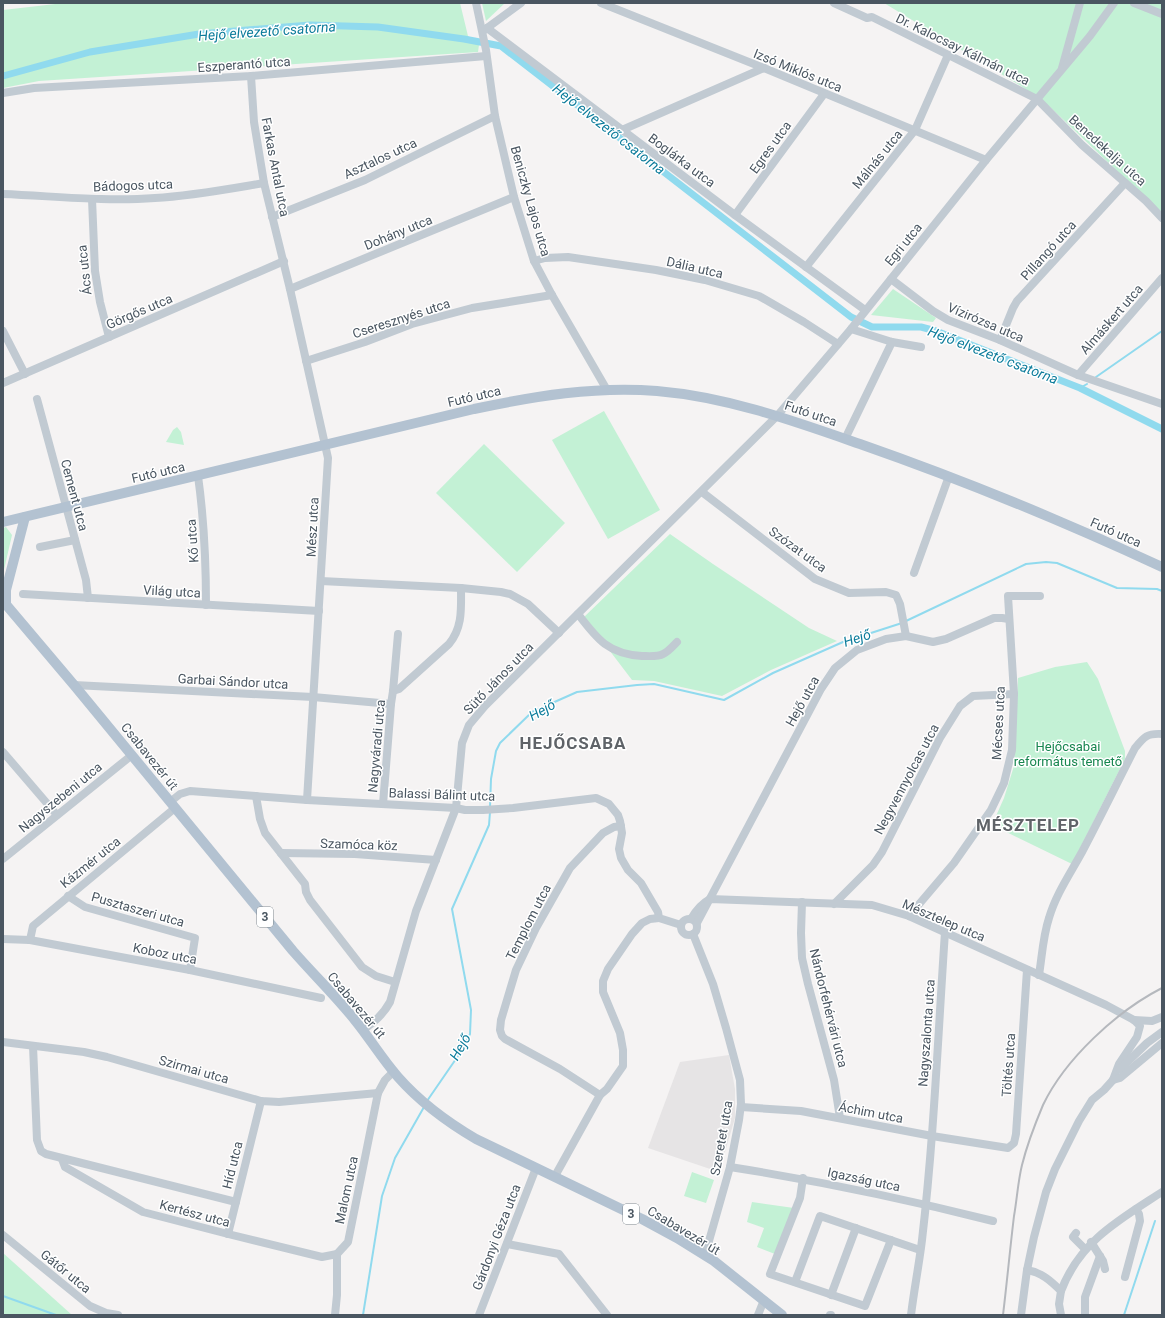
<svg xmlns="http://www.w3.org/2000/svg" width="1165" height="1318" font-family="Roboto,sans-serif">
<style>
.education{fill:#e6e4e5}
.green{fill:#c3f1d5}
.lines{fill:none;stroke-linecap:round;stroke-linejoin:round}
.stream{stroke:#90daee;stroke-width:2}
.canal{stroke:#90daee;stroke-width:7}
.minor{stroke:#c1cad2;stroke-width:8}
.major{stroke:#b3c2d1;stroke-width:10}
.rail{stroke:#b5b8bd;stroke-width:2}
.labels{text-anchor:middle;stroke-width:3;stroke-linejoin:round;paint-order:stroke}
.shield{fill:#fff;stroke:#808990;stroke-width:1}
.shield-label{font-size:12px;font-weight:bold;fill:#4a5661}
.street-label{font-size:13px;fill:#4a5661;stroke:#fff}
.park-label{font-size:13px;fill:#17864f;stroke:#fff}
.water-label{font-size:14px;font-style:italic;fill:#0c7c9b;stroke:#fff}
.district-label{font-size:17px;font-weight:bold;letter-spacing:1px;fill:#5f6368;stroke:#fff}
</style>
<rect width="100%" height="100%" fill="#f5f3f3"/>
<!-- education -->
<polygon class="education" points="729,1055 735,1089 735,1118 719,1172 648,1148 680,1062"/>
<!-- green -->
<g class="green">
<polygon points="64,3 460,3 468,36 479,45 478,52 39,81 3,88 3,10"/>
<polygon points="482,3 505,3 486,21"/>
<polygon points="884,3 1162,3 1162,214 1050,107 1021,86"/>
<polygon points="893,289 936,318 933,322 871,315"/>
<polygon points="604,411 660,510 608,539 552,440"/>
<polygon points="177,427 181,432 184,445 166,442 173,430"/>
<polygon points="484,444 565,523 517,572 436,493"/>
<polygon points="6,527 12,535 3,574 3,528"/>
<polygon points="670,534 713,564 809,628 837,641 771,670 722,696 654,681 632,680 584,617"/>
<polygon points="1087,662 1098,679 1125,751 1125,759 1072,864 992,825 1004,798 1014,766 1018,678 1055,667"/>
<polygon points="692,1172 714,1180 706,1203 684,1196"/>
<polygon points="752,1202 794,1208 775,1254 757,1247 764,1228 747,1222"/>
<polygon points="3,1253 72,1315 3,1315"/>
</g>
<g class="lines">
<!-- stream -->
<g class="stream">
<polyline points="1096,377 1162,331"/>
<polyline points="1080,388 1087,384"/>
<polyline points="906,621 1026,564 1046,562 1057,563 1117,588 1157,589 1162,591"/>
<polyline points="490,807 491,779 496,751 500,743 532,712 577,692 637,685 654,684 724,700 773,673 843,642 902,623"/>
<polyline points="427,1101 458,1056 470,1034 471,1010 452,909 489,825 490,812"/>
<polyline points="3,1296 56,1315"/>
<polyline points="363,1315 382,1196 395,1158 424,1107"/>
<polyline points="1124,1315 1155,1221"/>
</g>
<!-- canal -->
<polyline class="canal" points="3,76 90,52 199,34 310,25 378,27 464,39 501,46 851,317 872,327 921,327 936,331 1080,388 1162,429"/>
<!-- minor -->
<g class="minor">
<polyline points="476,3 486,50 495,116 514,197 534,261 552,295 607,390"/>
<polyline points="601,3 764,68 986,160"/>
<polyline points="834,3 867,18 872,17 1037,99 1082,145 1146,201 1162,218"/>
<polyline points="1134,3 1162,14"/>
<polyline points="487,28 735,215 865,310"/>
<polyline points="483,31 521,3"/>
<polyline points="1062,68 1080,3"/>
<polyline points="251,76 254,122 264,183 290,289 328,458 307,800"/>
<polyline points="3,93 34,88 251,76 486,56"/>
<polyline points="622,130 764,68"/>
<path d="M3 194C54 196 105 202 155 198 191 196 228 189 264 183"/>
<polyline points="92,199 95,271 100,302 109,337"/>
<polyline points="735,215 824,94"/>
<polyline points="272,217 365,180 495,116"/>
<polyline points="534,261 545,258 568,257 656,270 705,280 759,296 804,322 838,344"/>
<polyline points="806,267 915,130 948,55"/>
<polyline points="891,279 933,311 948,320 1000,340 1078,375 1162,404"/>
<polyline points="290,289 514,197"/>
<polyline points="851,329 892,342 921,347"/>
<polyline points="3,331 25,374"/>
<polyline points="1000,340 1013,308 1017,301 1125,183"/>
<polyline points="306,361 365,342 412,324 472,308 552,295"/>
<polyline points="1078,375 1162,278"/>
<polyline points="3,383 284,261"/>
<polyline points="37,399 86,580 88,598"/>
<polyline points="845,439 892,342"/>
<path d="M198 476C204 519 206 561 206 605"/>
<polyline points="702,492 815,579 849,593 886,592 896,595 900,604 906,636"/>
<polyline points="40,547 75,540"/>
<polyline points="914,573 949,476"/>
<polyline points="321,581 461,588 501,592 510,594 528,604 559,633"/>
<polyline points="23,594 319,611"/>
<path d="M578 614C597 639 608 654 642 656 648 656 658 657 663 654 668 652 673 646 677 642"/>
<polyline points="74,685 313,697 391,704"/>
<path d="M393 691 399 689 449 644C463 627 461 608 461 588"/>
<polyline points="3,752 57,815"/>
<polyline points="256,796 260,819 265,833 305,884 306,892 310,900 362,967 376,976 395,982"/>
<polyline points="170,802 180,794 190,791 307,800 456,808 465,810 483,810 513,808 596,798 609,804 618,815 620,821 622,833 619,849 621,858 628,870 641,883 658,912 659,918 681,925"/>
<polyline points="383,804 391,704 393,691 398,634"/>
<polyline points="281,853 355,854 436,860"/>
<polyline points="3,859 132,755"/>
<polyline points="68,896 85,907 195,938 190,970"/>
<polyline points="802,902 801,933 802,958 808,984 834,1080 840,1118"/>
<polyline points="834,904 873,865 882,852 940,738 960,706 973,696 1014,694"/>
<polyline points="909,916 954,863 991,810 1004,783 1012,750 1014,694 1008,596 1040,596"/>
<circle cx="689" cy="927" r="8"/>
<path d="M691 919C696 910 701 904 710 899L872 905 909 916 1106 1005 1134 1020 1140 1026 1137 1037 1119 1064 1113 1080 1104 1090 1092 1100 1079 1121 1055 1169 1046 1192 1034 1237 1027 1270 1021 1315"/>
<polyline points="697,923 821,689 835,668 857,650 886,639 906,636 933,642 946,639 994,618 1002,618 1009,619"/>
<polyline points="693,934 713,984 726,1028 740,1080 741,1104 739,1120 730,1167 705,1255"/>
<polyline points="3,939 30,940 190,970 321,998"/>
<polyline points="30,940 33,926 175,808"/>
<path d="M1039 975C1042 956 1043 936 1049 918 1056 894 1070 874 1082 852 1100 818 1117 783 1135 748 1144 737 1147 733 1162 734"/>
<polyline points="1134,1020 1152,1021 1162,1017"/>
<path d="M363 1030C374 1022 383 1015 390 1002L416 911 456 808 462 743 469 725 485 706 777 416 851 329 986 160 1090 36 1114 3"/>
<polyline points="3,1042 84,1052 107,1057 261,1101 279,1102 378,1093"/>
<polyline points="33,1046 37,1140 41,1151 46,1154 236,1202"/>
<polyline points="1120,1069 1147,1043 1162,1032"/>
<polyline points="1113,1080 1120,1078 1162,1043"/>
<polyline points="600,1095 560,1069 505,1039 502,1036 500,1030 501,1020 516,970 536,928 570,868 603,833 614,827 621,826"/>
<polyline points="741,1107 801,1111 932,1136 1008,1148 1014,1143 1016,1134 1027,970"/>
<polyline points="62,1159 65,1167 143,1212 228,1234 322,1257 337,1254"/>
<path d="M730 1167C819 1181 906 1199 993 1221"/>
<polyline points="555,1176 600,1095 607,1089 623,1066 623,1050 620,1033 603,992 603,981 608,969 632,934 642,923 650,919 659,918"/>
<polyline points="803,1178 800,1198 770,1274 865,1306 891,1240"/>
<polyline points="1076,1233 1073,1237 1085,1249"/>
<polyline points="228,1234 261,1101"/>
<polyline points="3,1235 90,1306 106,1313 118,1315"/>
<polyline points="1091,1242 1103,1261 1105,1269"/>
<polyline points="507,1244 559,1254 607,1315"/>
<path d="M1027 1270C1041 1272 1051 1281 1061 1291L1059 1304 1061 1315"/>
<polyline points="1125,1277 1140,1221 1139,1214 1136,1209"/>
<polyline points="795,1282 820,1216 920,1250"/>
<path d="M1061 1291C1080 1241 1119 1220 1162 1192"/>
<polyline points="831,1295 856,1228"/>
<polyline points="335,1315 337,1295 337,1254 348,1242 378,1093 385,1080 394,1071"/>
<polyline points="479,1315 536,1168"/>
<polyline points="758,1315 764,1300"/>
<polyline points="830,1315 831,1315"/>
<path d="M911 1315C914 1290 919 1265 922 1240 934 1138 938 1034 945 932"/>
<polyline points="1085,1315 1085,1297 1100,1256"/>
</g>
<!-- major -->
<g class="major">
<path d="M3 522 474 409C535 396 595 386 657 391 728 397 794 421 860 444 963 480 1063 521 1162 567"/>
<path d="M3 601 74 685 293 951C313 974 335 995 354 1019 369 1037 382 1059 398 1077 420 1102 447 1122 476 1139L642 1219 677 1238 714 1261 782 1315"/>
<polyline points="6,605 6,590 25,517"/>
</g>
<!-- rail -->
<path class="rail" d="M1003 1315C1007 1282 1010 1249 1014 1216 1017 1199 1018 1181 1022 1165 1027 1145 1035 1124 1043 1105 1065 1059 1117 1011 1162 988"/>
</g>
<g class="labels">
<!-- shield labels -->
<g class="shield">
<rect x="257" y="907" width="16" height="20" rx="3"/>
<rect x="623" y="1204" width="16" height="20" rx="3"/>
</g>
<g class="shield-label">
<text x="265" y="921">3</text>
<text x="631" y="1218">3</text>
</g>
<!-- street labels -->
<g class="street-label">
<text transform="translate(963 49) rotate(26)" y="5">Dr. Kalocsay Kálmán utca</text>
<text transform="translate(244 64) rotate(-4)" y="5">Eszperantó utca</text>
<text transform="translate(798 70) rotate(22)" y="5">Izsó Miklós utca</text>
<text transform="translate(770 147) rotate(-54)" y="5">Egres utca</text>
<text transform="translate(1108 150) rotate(42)" y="5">Benedekalja utca</text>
<text transform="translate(380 158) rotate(-25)" y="5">Asztalos utca</text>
<text transform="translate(877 159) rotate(-51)" y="5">Málnás utca</text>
<text transform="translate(682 160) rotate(37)" y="5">Boglárka utca</text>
<text transform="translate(276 167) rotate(79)" y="5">Farkas Antal utca</text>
<text transform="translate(133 185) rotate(-2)" y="5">Bádogos utca</text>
<text transform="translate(531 201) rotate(74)" y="5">Beniczky Lajos utca</text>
<text transform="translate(398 232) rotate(-22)" y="5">Dohány utca</text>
<text transform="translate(903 244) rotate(-51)" y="5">Egri utca</text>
<text transform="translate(1048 250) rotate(-48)" y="5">Pillangó utca</text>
<text transform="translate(695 267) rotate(13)" y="5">Dália utca</text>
<text transform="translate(84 270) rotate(-96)" y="5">Ács utca</text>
<text transform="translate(139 311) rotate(-23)" y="5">Görgős utca</text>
<text transform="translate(401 318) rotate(-18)" y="5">Cseresznyés utca</text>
<text transform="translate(1111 319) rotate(-49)" y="5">Almáskert utca</text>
<text transform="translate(986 322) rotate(23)" y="5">Vízirózsa utca</text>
<text transform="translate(474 396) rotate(-13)" y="5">Futó utca</text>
<text transform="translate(811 413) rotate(19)" y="5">Futó utca</text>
<text transform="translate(158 472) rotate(-13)" y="5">Futó utca</text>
<text transform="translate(75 495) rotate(75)" y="5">Cement utca</text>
<text transform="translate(312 527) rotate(-87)" y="5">Mész utca</text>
<text transform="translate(1116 532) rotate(24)" y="5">Futó utca</text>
<text transform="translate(192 541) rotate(-94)" y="5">Kő utca</text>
<text transform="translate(798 549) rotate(36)" y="5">Szózat utca</text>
<text transform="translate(172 591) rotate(3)" y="5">Világ utca</text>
<text transform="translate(498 678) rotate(-46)" y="5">Sütő János utca</text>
<text transform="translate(233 681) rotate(3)" y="5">Garbai Sándor utca</text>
<text transform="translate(802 701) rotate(-61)" y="5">Hejő utca</text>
<text transform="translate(998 723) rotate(-87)" y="5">Mécses utca</text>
<text transform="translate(376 746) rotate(-85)" y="5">Nagyváradi utca</text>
<text transform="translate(150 756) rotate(51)" y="5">Csabavezér út</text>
<text transform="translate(906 779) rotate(-62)" y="5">Negyvennyolcas utca</text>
<text transform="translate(442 794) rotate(2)" y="5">Balassi Bálint utca</text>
<text transform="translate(60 797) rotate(-39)" y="5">Nagyszebeni utca</text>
<text transform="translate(359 844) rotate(2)" y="5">Szamóca köz</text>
<text transform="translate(90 862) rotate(-39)" y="5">Kázmér utca</text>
<text transform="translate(138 909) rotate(16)" y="5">Pusztaszeri utca</text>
<text transform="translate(944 920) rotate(23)" y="5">Mésztelep utca</text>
<text transform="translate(528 922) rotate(-63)" y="5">Templom utca</text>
<text transform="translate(165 953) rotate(11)" y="5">Koboz utca</text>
<text transform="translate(357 1005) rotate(50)" y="5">Csabavezér út</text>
<text transform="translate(829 1008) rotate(76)" y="5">Nándorfehérvári utca</text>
<text transform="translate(926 1033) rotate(-86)" y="5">Nagyszalonta utca</text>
<text transform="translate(1008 1065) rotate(-86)" y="5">Töltés utca</text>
<text transform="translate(194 1069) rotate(16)" y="5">Szirmai utca</text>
<text transform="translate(871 1112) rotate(11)" y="5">Áchim utca</text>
<text transform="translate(721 1138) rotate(-80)" y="5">Szeretet utca</text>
<text transform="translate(232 1165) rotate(-76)" y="5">Híd utca</text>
<text transform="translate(864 1179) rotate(12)" y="5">Igazság utca</text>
<text transform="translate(346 1190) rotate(-78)" y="5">Malom utca</text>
<text transform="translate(195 1213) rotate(15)" y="5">Kertész utca</text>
<text transform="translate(684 1230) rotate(31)" y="5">Csabavezér út</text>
<text transform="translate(496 1237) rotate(-69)" y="5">Gárdonyi Géza utca</text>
<text transform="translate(66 1271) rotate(39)" y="5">Gátőr utca</text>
</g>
<!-- park labels -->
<g class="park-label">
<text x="1068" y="751">Hejőcsabai<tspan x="1068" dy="15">református temető</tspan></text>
</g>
<!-- water labels -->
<g class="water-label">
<text transform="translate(267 31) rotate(-4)" y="5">Hejő elvezető csatorna</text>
<text transform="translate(609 129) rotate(38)" y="5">Hejő elvezető csatorna</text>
<text transform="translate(993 355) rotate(21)" y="5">Hejő elvezető csatorna</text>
<text transform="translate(857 638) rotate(-18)" y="5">Hejő</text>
<text transform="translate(542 710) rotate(-29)" y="5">Hejő</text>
<text transform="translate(460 1047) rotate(-61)" y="5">Hejő</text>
</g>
<!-- district labels -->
<g class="district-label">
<text x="573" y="749">HEJŐCSABA</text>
<text x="1028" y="831">MÉSZTELEP</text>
</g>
</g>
<!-- border -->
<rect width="1165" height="1318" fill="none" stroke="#4a5661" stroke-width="8"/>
</svg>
